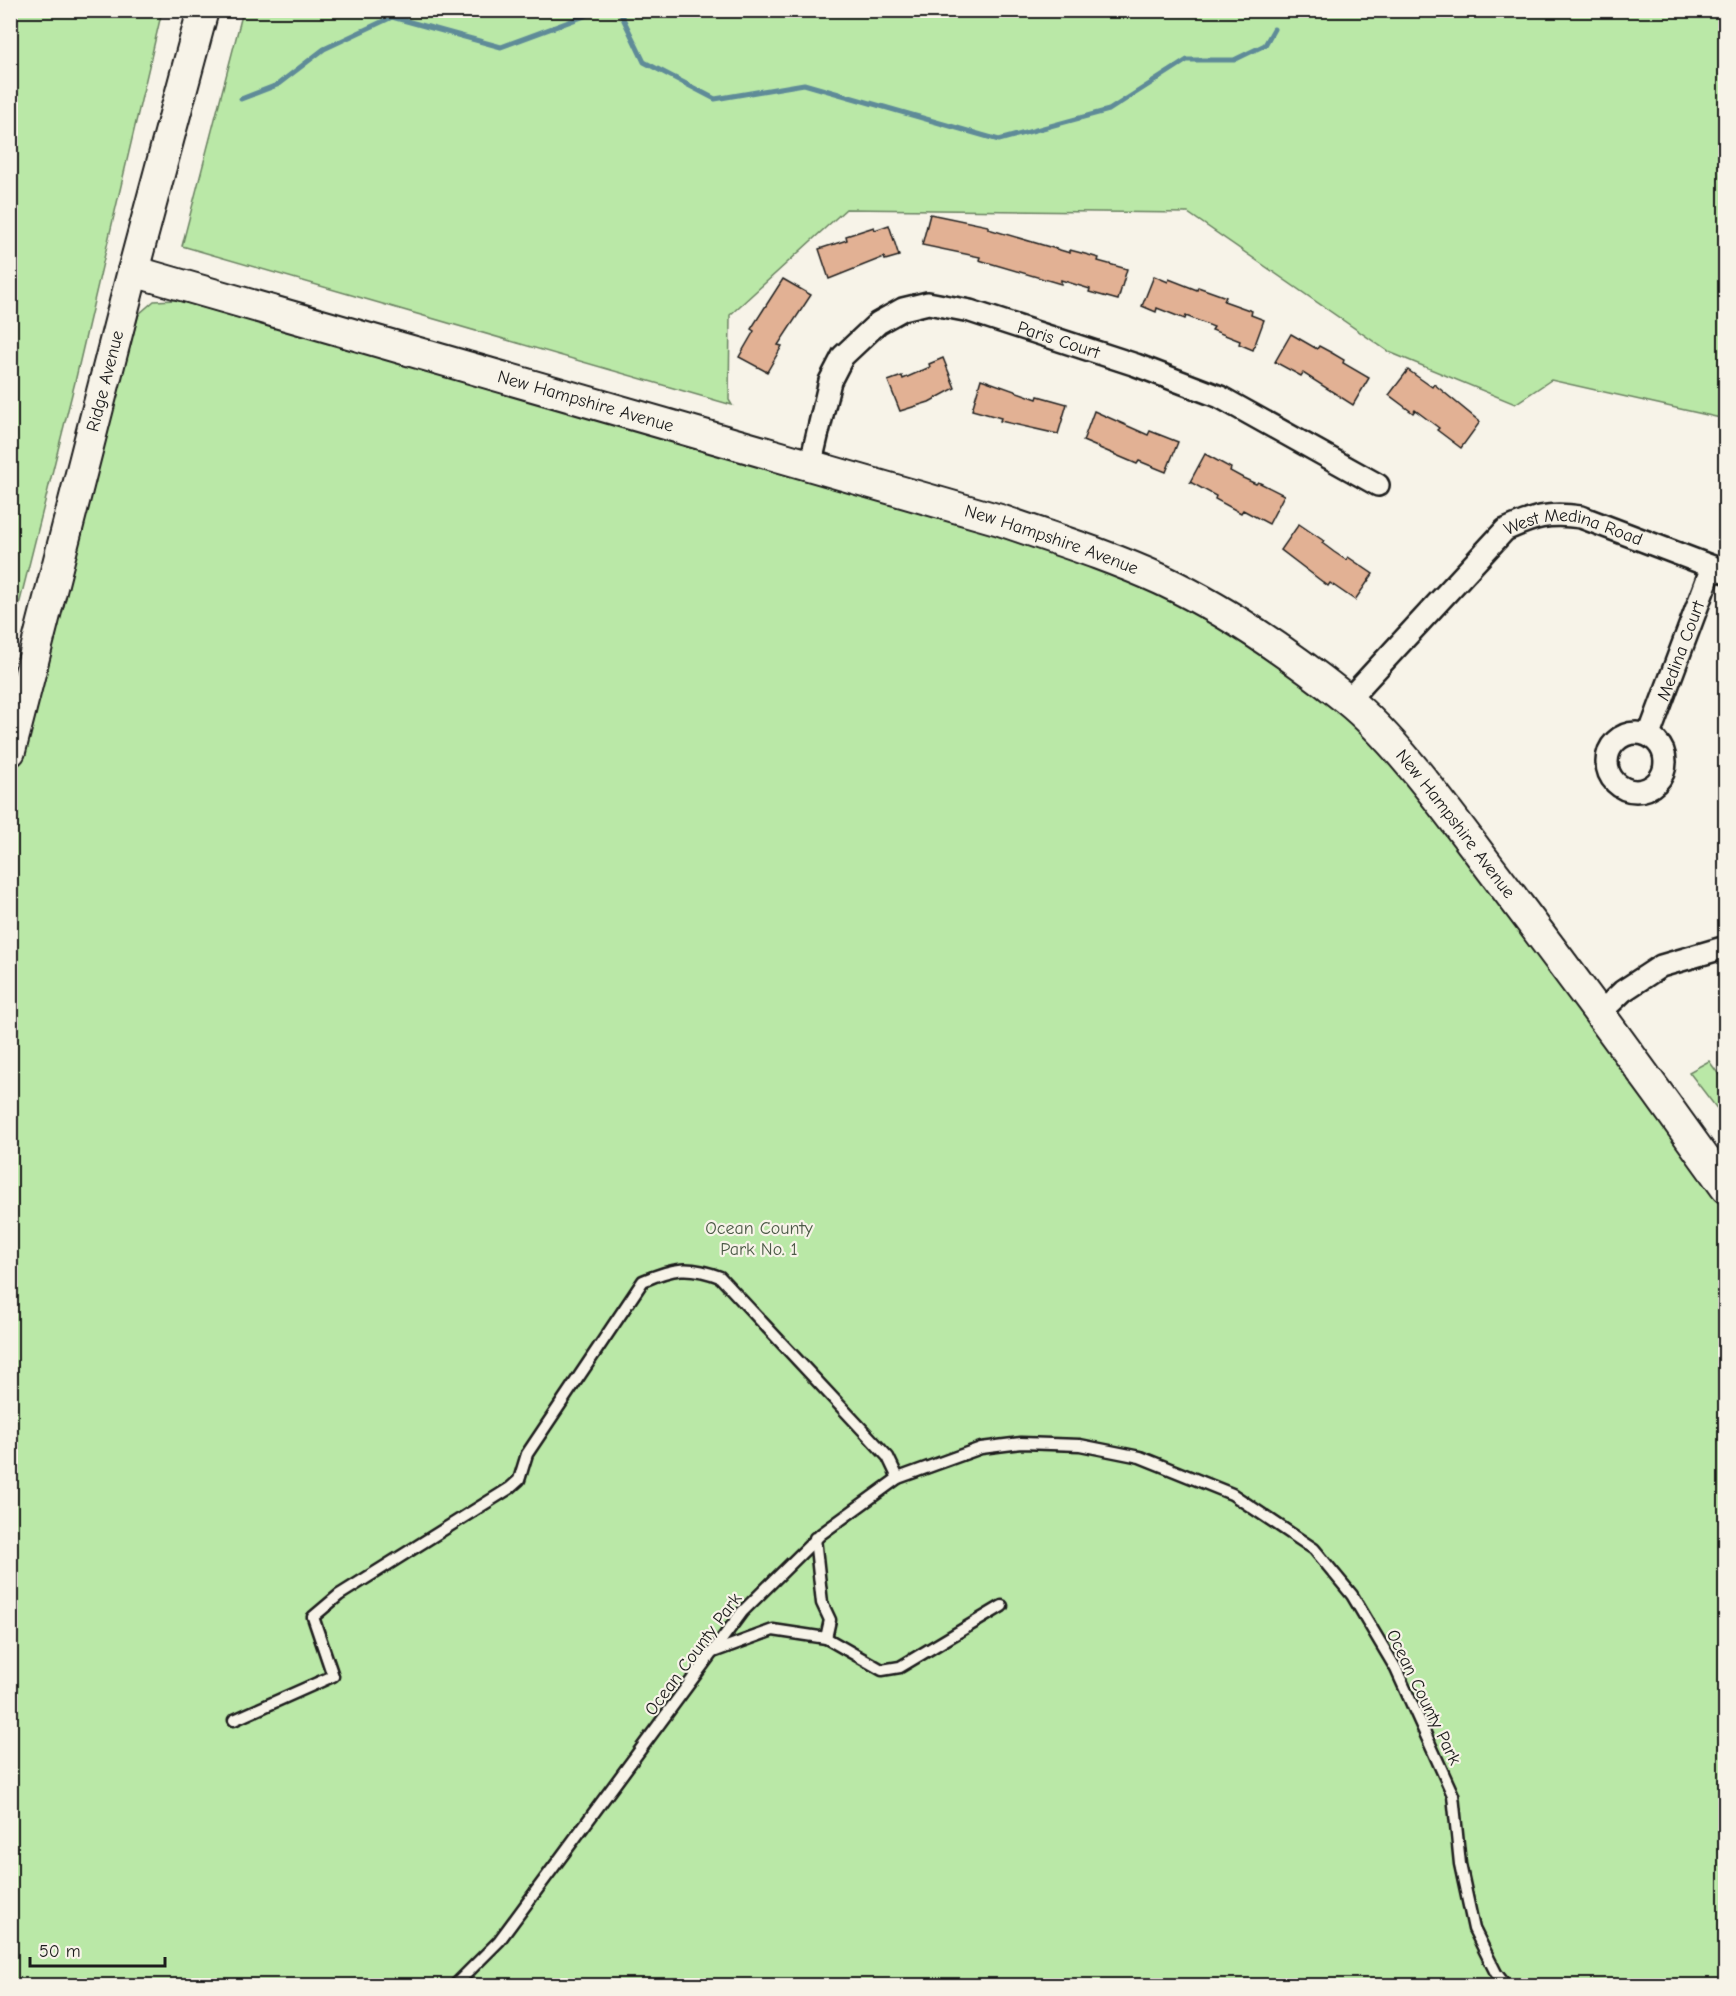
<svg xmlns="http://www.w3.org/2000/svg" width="1736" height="1996" font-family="'Comic Neue',sans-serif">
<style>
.green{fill:#bae8a7;stroke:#6b8262;stroke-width:1.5}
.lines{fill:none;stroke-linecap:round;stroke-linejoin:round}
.stream{stroke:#5e8b98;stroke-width:5}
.building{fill:#e2b194;stroke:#1c1c1c;stroke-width:1.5}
.lane-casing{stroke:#1c1c1c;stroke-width:15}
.street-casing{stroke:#1c1c1c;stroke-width:26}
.secondary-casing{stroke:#1c1c1c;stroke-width:34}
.lane{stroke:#f7f3e8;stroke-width:10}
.street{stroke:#f7f3e8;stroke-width:21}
.secondary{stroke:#f7f3e8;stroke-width:30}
.labels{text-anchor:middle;stroke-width:4.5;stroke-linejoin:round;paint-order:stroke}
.street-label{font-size:18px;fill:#1c1c1c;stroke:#f7f3e8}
.park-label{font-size:18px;fill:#4b5946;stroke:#f7f3e8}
</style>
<rect width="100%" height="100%" fill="#f7f3e8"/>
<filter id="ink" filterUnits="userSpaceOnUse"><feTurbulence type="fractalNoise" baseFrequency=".0167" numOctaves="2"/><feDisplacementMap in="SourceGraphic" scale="12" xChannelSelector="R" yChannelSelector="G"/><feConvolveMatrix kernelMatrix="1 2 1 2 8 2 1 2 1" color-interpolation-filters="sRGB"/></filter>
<g filter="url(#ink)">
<!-- green -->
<g class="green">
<polygon points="11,10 162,11 75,382 11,637"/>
<polygon points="243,11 1725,11 1725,419 1551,380 1515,404 1389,352 1188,213 846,209 730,315 729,400 732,405 182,246"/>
<polygon points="176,300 996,529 1105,567 1207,618 1348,700 1725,1188 1725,1985 11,1985 10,756 139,314 154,301"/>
<polygon points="1709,1061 1725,1083 1725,1119 1689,1072"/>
</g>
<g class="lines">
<!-- stream -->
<g class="stream">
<polyline points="619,10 644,62 715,99 804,84 999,140 1109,110 1187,60 1234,60 1265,45 1274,29"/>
<polyline points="241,99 277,85 324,49 392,17 501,47 601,10"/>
</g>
</g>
<!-- building -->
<g class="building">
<polygon points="930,214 988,226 988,229 1070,253 1070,250 1085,254 1099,258 1098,261 1127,269 1118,300 1089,292 1090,289 1061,280 1061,284 979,260 980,257 922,245"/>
<polygon points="889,225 899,256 885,260 884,257 829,279 819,249 847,240 846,236 874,227 875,230"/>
<polygon points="1154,276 1168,282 1169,279 1197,290 1198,287 1226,297 1224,301 1252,311 1251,315 1264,320 1253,350 1239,344 1240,341 1212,330 1214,327 1186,316 1185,319 1157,308 1156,312 1142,306"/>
<polygon points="783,279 811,295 778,345 782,346 767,372 739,357 754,331 751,329"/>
<polygon points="1291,334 1317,349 1319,346 1332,353 1344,360 1343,363 1369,378 1353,405 1303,373 1301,376 1275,362"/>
<polygon points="943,358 955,388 929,402 900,411 888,381 902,376 903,379 930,367 929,364"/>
<polygon points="1408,370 1432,387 1434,384 1480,422 1461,448 1437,430 1439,428 1415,410 1413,413 1389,395"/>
<polygon points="981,379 1037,399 1038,396 1067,404 1058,434 1000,421 1001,418 972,410"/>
<polygon points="1094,411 1148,435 1150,431 1178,442 1166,472 1139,461 1137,464 1083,441"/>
<polygon points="1205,454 1231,468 1230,471 1243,478 1256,484 1258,482 1284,495 1269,524 1243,510 1241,513 1215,499 1216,496 1190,482"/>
<polygon points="1299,524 1324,541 1322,543 1334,552 1346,560 1348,557 1373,574 1355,600 1330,583 1328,586 1281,550"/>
</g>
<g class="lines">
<defs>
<g id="lane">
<polyline points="826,1638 882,1670 900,1667 1002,1606"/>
<polyline points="713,1652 773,1630 826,1638 830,1620 822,1603 815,1538"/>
<path d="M234 1720 333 1676 313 1617 339 1595 510 1488 519 1480 527 1454 643 1281C673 1268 689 1265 720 1277L888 1457 898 1478"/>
<polyline points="454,1986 499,1941 742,1612 821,1534 898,1478 981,1448 1021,1443 1080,1445 1140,1457 1232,1494 1314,1549 1352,1595 1396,1669 1453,1795 1460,1864 1474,1929 1496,1973 1506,1986"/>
</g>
<g id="street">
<path id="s1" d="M810 466 830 381 843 356 878 323 903 309 928 303 970 311 1136 365 1220 397 1378 485"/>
<path id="s2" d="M1348 700 1505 530C1534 517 1548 512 1581 517L1726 572"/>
<circle cx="1636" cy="762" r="29"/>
<path id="s3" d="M1649 735 1712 567"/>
<polyline points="1601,1012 1623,991 1661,966 1726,947"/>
</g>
<g id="secondary">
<path id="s4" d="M133 271 1000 520C1055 539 1110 556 1162 580 1224 609 1292 656 1346 699 1398 741 1450 815 1491 869 1571 974 1649 1080 1726 1188"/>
<path id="s5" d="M10 751 133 271 203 10"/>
</g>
</defs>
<!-- lane casing -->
<use href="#lane" class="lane-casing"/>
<!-- street casing -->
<use href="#street" class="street-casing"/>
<!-- secondary casing -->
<use href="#secondary" class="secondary-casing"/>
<!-- lane -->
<use href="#lane" class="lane"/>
<!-- street -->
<use href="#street" class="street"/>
<!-- secondary -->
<use href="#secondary" class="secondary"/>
</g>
</g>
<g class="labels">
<!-- street labels -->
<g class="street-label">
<text dy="6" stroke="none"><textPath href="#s1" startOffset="354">Paris Court</textPath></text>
<text dy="6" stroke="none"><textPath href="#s5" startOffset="382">Ridge Avenue</textPath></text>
<text dy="6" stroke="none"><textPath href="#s4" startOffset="471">New Hampshire Avenue</textPath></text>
<text dy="6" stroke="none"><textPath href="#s4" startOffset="957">New Hampshire Avenue</textPath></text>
<text dy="6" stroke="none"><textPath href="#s2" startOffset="303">West Medina Road</textPath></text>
<text dy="6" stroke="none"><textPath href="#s3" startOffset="90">Medina Court</textPath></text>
<text dy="6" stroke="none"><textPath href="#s4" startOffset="1461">New Hampshire Avenue</textPath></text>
<text transform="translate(693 1654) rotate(-53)" y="6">Ocean County Park</text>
<text transform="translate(1424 1697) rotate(64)" y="6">Ocean County Park</text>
</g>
<!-- park labels -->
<g class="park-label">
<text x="759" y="1234">Ocean County<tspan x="759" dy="21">Park No. 1</tspan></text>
</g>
</g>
<!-- margin -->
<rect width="1736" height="1996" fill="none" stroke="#f7f3e8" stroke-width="36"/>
<rect x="18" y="18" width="1700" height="1960" fill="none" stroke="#1c1c1c" stroke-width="2" filter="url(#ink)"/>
<!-- scale -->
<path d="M30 1957v9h135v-9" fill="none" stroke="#1c1c1c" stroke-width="3"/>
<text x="39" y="1957" font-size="18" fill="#1c1c1c" stroke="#f7f3e8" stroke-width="4.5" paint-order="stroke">50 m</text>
</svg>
